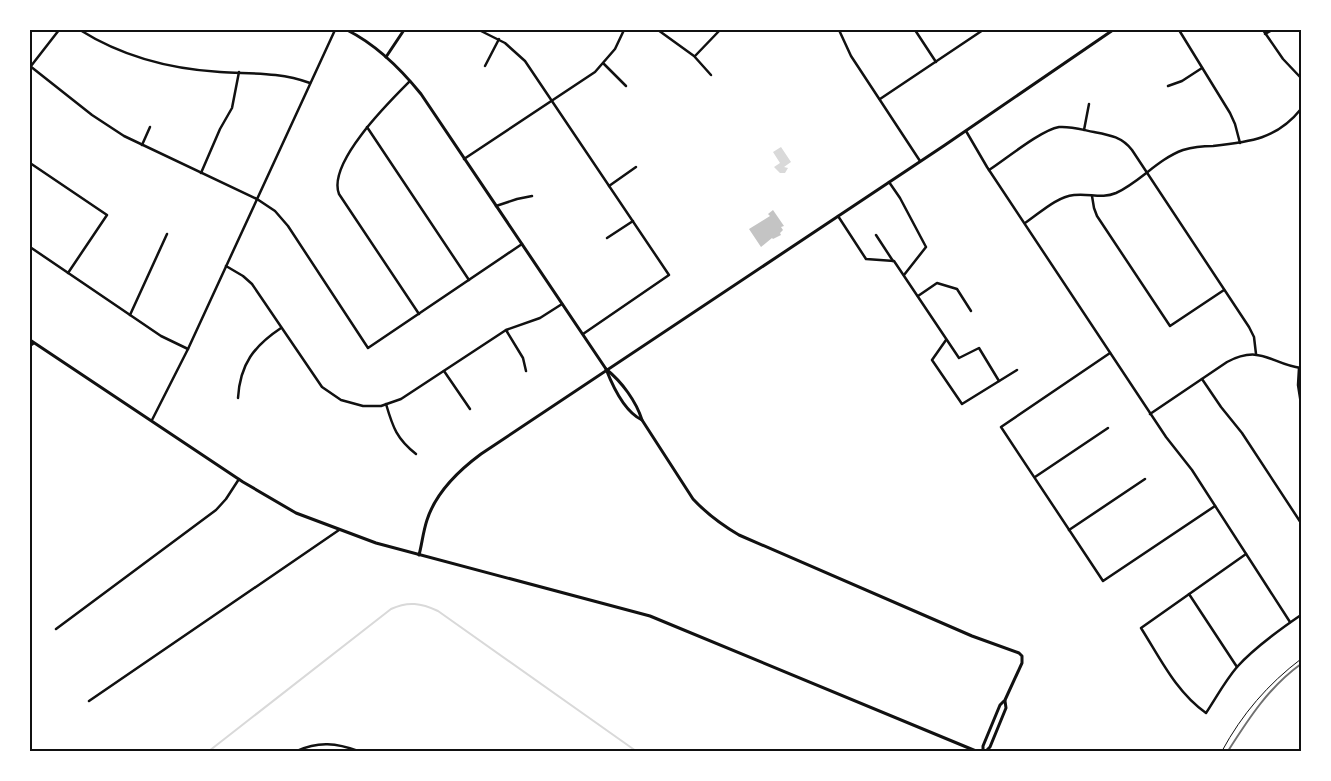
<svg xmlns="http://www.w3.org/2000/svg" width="1331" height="781" font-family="Karla,sans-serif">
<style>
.water{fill:#d9d9d9}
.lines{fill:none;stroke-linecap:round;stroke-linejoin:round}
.stream{stroke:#d9d9d9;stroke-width:2}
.building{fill:#c4c4c4}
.path{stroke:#111;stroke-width:1}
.minor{stroke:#111;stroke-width:2.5}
.tertiary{stroke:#111;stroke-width:3}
.rail{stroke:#707070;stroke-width:2}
.neatline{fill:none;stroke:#111;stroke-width:2}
</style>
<rect width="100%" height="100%" fill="#fff"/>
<!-- water -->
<polygon class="water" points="781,147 791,162 784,167 788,168 785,173 780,173 774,167 780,163 773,152"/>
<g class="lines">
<!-- stream -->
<path class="stream" d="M209 751 391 609C408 601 421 603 438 611L636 751"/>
</g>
<!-- building -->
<polygon class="building" points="773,210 784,226 781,227 783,230 780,233 781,235 773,239 772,238 761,247 749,229 770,216 768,214"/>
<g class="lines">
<!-- path -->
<path class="path" d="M1222 751C1242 714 1268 684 1301 659"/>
<!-- minor -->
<g class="minor">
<path d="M80 30C123 57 170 69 220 72 253 74 279 72 310 83"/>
<polyline points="479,30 505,43 525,61 669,275 583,334"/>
<polyline points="658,30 694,56 711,75"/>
<polyline points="839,30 851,56 920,161"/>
<polyline points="915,30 936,62"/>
<polyline points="1179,30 1230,113 1235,124 1240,143"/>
<polyline points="1263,30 1283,59 1301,78"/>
<polyline points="1265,34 1272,30"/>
<polyline points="695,56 720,30"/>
<polyline points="604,64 626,86"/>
<polyline points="30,66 92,115 124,136 257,199 275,211 288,226 368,348 522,244"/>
<polyline points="31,66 59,30"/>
<polyline points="485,66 499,39"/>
<path d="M410 81C389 102 327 163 339 194L419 314"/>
<polyline points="1168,86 1182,81 1202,68"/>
<polyline points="880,99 983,30"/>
<polyline points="367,127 469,280"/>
<polyline points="1084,130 1089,104"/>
<polyline points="966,131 987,167 1166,437 1192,470 1290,622"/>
<polyline points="142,145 150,127"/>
<polyline points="464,159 595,72 615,49 624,30"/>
<polyline points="30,163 107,215 68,273"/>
<path d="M989 170C1006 159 1041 130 1059 127 1071 126 1083 130 1094 132 1110 135 1122 137 1132 150L1249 327 1254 337 1256 354"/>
<polyline points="201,173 220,129 232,108 239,72"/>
<polyline points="889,182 900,198 926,247 904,275"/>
<polyline points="609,186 636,167"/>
<polyline points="1092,196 1094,208 1097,216 1170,326 1224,290"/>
<polyline points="496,206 517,199 532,196"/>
<polyline points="838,216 866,259 894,261 959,358 979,348 999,381"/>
<path d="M1025 223C1040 213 1056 197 1074 195 1089 193 1102 199 1116 193 1140 182 1158 159 1183 150 1193 147 1203 146 1213 146 1250 142 1277 139 1301 109"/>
<polyline points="876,235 893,261"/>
<polyline points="607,238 633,221"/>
<polyline points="30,247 161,336 188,349"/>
<polyline points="226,266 243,276 252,284 322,387 341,400 363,406 381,406 401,399 506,330 540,318 562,304"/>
<polyline points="918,296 937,283 957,289 971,311"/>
<polyline points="130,315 167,234"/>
<polyline points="506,330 523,358 526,371"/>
<polyline points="946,340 932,360 962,404 1017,370"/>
<polyline points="30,346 34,343"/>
<polyline points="1110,353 1001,427 1103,581 1215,506"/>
<polyline points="1299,368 1298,385 1301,404"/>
<polyline points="444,371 470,409"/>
<polyline points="1202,379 1221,407 1242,433 1301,523"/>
<path d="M238 398C240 364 254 346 281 328"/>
<path d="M386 404C393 428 397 439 416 454"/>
<path d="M1150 414 1227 362C1261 344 1271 364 1301 368"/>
<polyline points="152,420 188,349 335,30"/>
<polyline points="1035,477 1108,428"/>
<polyline points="1069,530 1145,479"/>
<path d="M1246 554 1141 628C1160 658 1176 692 1206 713 1216 698 1225 681 1237 667 1255 647 1279 630 1301 615"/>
<polyline points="1189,594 1237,667"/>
<polyline points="56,629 216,510 226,499 239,479"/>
<polyline points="89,701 339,530"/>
<path d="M297 751C318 741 337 743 358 751"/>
</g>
<!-- tertiary -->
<g class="tertiary">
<path d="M347 30C377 45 400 68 421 94L606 369C613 387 625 412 642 420"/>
<polyline points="386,57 404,30"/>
<polyline points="30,340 243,482 296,513 376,543 650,616 976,751"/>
<path d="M606 369C622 382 636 401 642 420L693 499C707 514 722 525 739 535L972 636 1019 653 1022 656V663L1005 700 1000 705 983 746V751"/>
<path d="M419 555C422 544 423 532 427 520 436 492 458 471 481 454L945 145 1113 30"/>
<polyline points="986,751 990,747 1006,708 1005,701"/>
</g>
<!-- rail -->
<path class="rail" d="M1228 751C1249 718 1269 687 1301 664"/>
</g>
<!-- border -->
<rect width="1331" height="781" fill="none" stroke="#ffffff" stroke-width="62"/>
<rect x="31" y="31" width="1269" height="719" class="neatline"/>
</svg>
